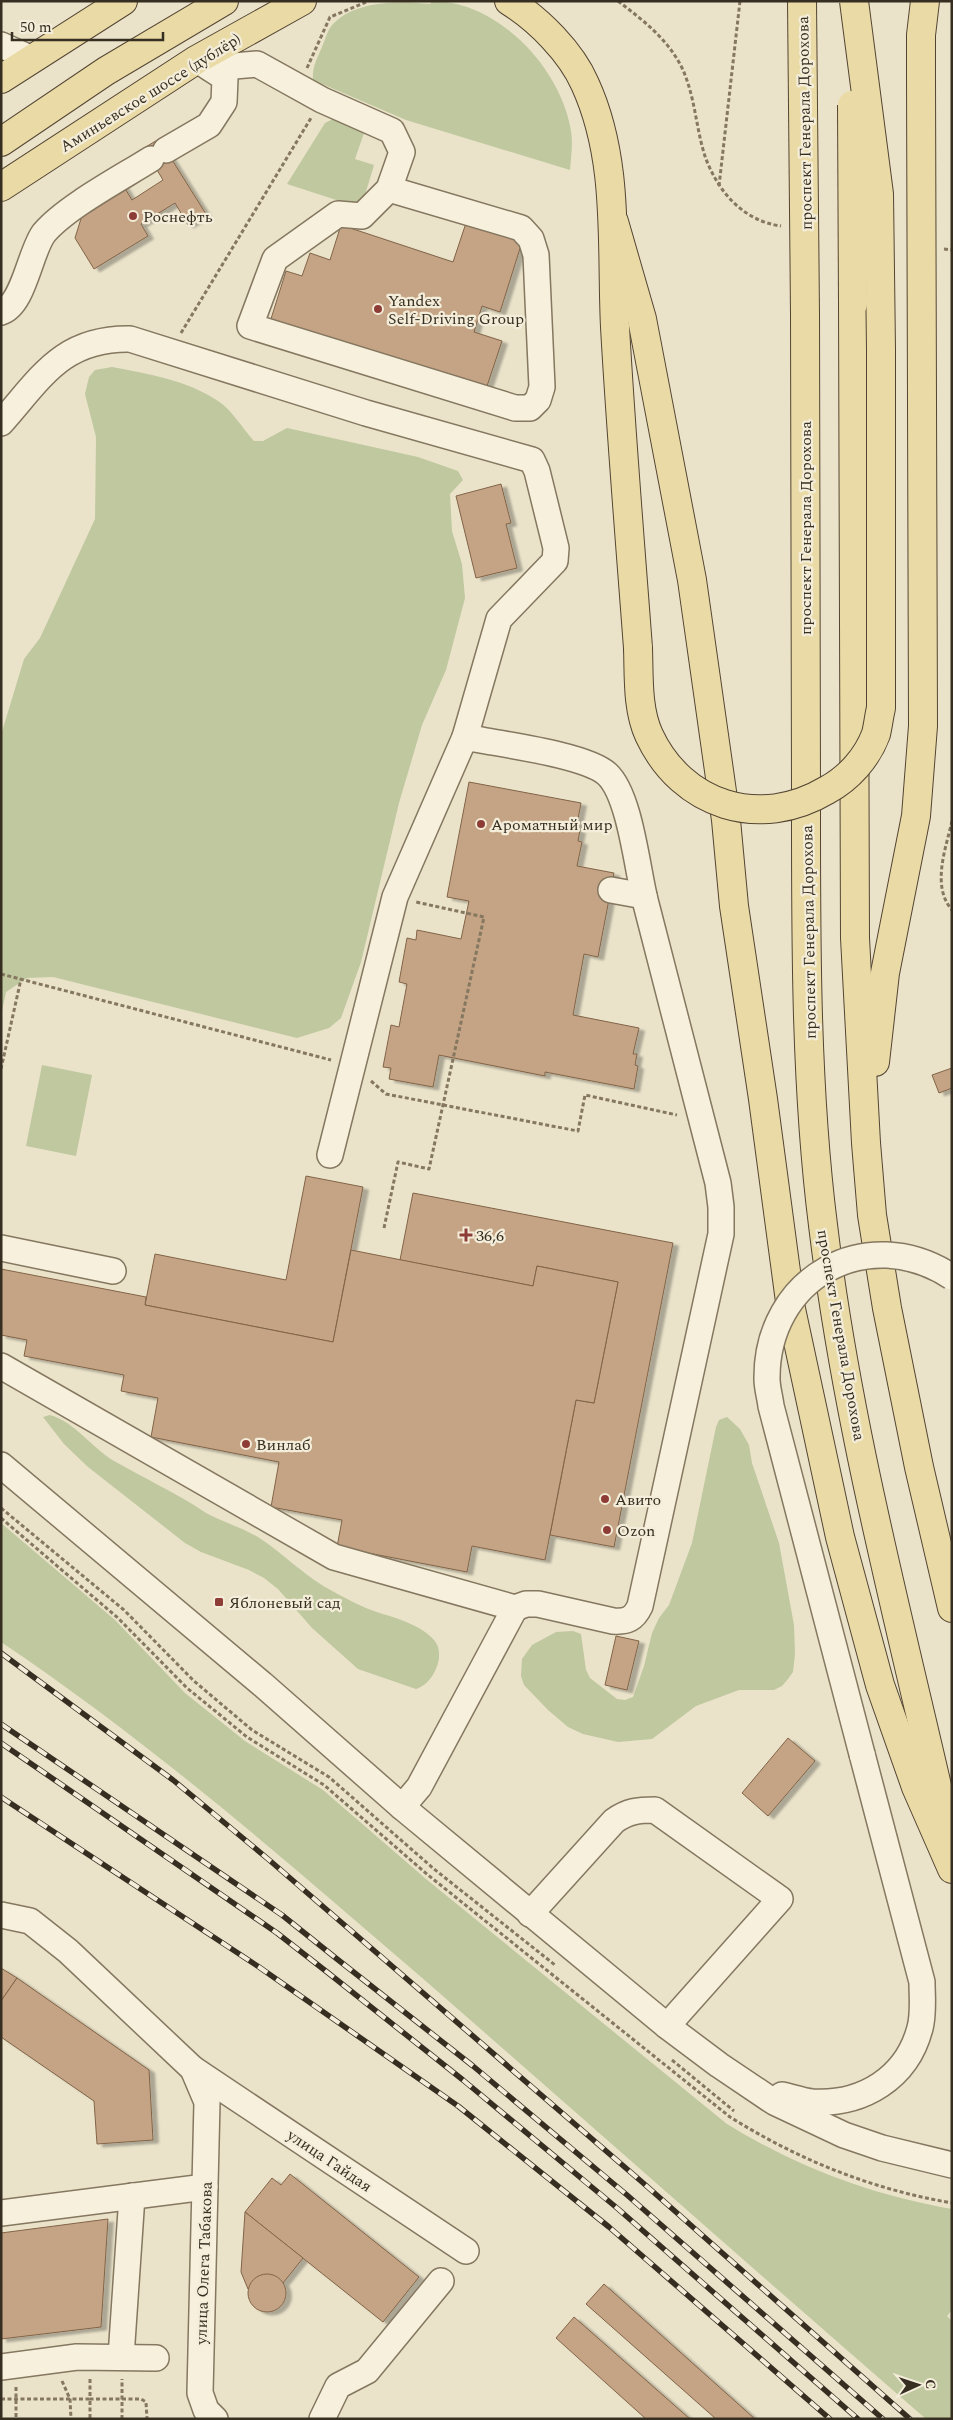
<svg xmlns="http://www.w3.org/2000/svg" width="953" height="2420" font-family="Spectral,serif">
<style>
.green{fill:#bfc89e}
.building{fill:#c4a484;stroke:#826448;filter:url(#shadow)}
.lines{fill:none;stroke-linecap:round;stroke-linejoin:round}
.minor-casing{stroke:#857760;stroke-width:28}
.major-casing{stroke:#544533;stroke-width:30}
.path{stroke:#857760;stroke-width:3;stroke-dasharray:4 2.5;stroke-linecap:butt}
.minor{stroke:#f6f0dc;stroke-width:25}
.major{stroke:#e9daa6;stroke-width:28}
.rail-casing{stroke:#372e22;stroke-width:5.5}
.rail{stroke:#f3edd9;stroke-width:4;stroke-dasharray:11;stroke-linecap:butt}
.minor-bridge-casing{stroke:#857760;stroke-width:28;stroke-linecap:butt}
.major-bridge-casing{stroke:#544533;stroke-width:30;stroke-linecap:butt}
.minor-bridge{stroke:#f6f0dc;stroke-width:25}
.major-bridge{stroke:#e9daa6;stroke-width:28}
.poi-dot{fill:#8e3d36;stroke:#f3edd9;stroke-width:2}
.labels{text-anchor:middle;stroke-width:4.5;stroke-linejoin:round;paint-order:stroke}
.street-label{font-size:16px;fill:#372e22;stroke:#f3edd9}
.poi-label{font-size:16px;fill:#372e22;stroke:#f3edd9;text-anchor:start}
</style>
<defs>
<filter id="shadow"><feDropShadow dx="5.5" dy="3" stdDeviation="1" flood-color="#0004"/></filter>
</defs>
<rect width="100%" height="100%" fill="#eae3ca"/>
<!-- green -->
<g class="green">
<path d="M432 1C498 1 561 68 571 131 573 143 571 157 570 170L406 120 313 80C312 67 317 59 322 47 325 40 328 28 334 23 357 0 400 1 430 4Z"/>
<polygon points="343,118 365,130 355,159 374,165 361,208 287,184 325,123 333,119"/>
<path d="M112 367C148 374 187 380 218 401 232 410 243 429 254 441H263L287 428 418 457 458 471 463 480 450 494 452 531 462 564 465 598 446 670 422 725 399 803 361 962 341 1018 329 1028 297 1038 53 977 27 978 6 992 1 1016V735L24 659 40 638 95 519 96 437 85 394 89 377 95 370Z"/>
<polygon points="42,1065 92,1075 76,1156 26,1146"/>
<path d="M50 1415C75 1422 92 1448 114 1461 142 1477 170 1490 197 1507 216 1521 241 1526 261 1539 283 1554 302 1573 325 1587 338 1594 352 1602 366 1608 388 1617 417 1621 434 1640 447 1655 433 1684 416 1689L358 1669 312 1628 278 1589 264 1578 249 1570 201 1552 185 1543 88 1467 64 1444 43 1417Z"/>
<polygon points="727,1417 740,1429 749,1445 752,1463 779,1543 794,1625 795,1654 793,1672 788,1679 782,1686 774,1690 739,1690 696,1706 652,1739 618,1742 583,1734 568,1727 548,1710 524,1685 521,1676 522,1659 532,1645 556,1632 573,1631 581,1634 586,1670 590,1678 617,1699 625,1700 633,1697 644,1666 652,1633 659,1618 669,1605 692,1543 716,1427 719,1420"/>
<path d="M1 1523 115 1620 185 1693 245 1741 323 1790 426 1879 727 2124C797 2167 871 2195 952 2209V2310L947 2316 952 2321V2419H926C759 2274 594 2128 428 1983 290 1864 153 1744 1 1642Z"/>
</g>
<!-- building -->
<g class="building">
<polygon points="159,139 206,214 188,225 175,203 141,224 148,236 94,269 75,238 84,209 123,185 132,200 163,180 144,148"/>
<polygon points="466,223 522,242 500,312 482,306 474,332 502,341 485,392 270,322 286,271 302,276 310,253 330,260 341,225 453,262"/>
<polygon points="501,484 511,523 506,524 517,568 476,578 456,496"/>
<polygon points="469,782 581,803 576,829 580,830 578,841 582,842 577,866 614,873 598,957 584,954 573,1015 639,1028 633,1054 637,1054 635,1065 638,1066 634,1089 545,1072 545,1076 439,1055 433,1087 389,1079 391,1068 383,1067 391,1025 399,1027 407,984 399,982 407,938 416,940 417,930 461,939 469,901 447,897"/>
<polygon points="952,1068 952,1088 939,1093 932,1075"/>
<polygon points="306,1176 363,1187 333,1342 145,1305 155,1254 286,1280"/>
<polygon points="413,1193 673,1243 614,1547 550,1535 576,1400 594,1403 618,1282 537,1266 533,1286 400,1260"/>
<polygon points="351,1250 533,1286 537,1266 618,1282 594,1403 576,1400 545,1560 472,1546 467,1572 337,1547 342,1520 271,1507 279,1462 151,1437 158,1398 121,1391 124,1375 24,1356 27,1340 1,1335 1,1269 146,1297 145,1305 333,1342"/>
<polygon points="616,1636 639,1641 627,1690 605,1685"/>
<polygon points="788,1738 815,1761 768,1816 742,1793"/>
<polygon points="1,1968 17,1978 1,2001"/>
<polygon points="17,1978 149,2070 153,2140 97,2144 94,2101 1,2037 1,2001"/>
<polygon points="290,2174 419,2277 383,2322 245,2212 272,2178 281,2185"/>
<polygon points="245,2212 303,2258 283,2283 248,2289 241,2272"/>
<polygon points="108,2219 101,2327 1,2339 1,2233"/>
<circle cx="267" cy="2293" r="19"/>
<polygon points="604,2284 755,2419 716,2419 586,2304"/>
<polygon points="574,2317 690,2419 646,2419 556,2338"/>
</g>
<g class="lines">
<defs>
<g id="minor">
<polyline points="1,45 32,59"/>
<polyline points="210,68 257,64 322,100 392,131 402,152 389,189 521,228 531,239 536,255 542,387 538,400 530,408 515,408 250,326 275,259 338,214 362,216 389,189"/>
<polyline points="166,150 209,125 224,102 225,78 202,63"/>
<path d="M1 312C24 305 30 251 44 233 66 207 121 178 151 159"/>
<path d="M1 423C41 378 62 338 130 339L366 413 532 460 537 471 556 548 555 561 499 619 465 737"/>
<polyline points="611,890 644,896"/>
<polyline points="1,1248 113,1271"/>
<path d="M1 1366 334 1557 515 1608 526 1604H538L613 1621C627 1622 634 1619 640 1606L721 1234V1207L718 1183C693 1088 669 994 645 900 637 868 630 795 607 774 585 754 497 744 465 737L395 897 330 1155"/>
<polyline points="1,1465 262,1684 402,1807 667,2026 719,2065 774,2102 844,2135 882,2148 952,2165"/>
<polyline points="402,1807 419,1787 515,1608"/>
<path d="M530 1914 614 1821C628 1811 638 1810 655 1810L780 1899 667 2026"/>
<polyline points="1,1915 30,1921 68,1951 193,2069 207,2102 200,2393 206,2410 215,2419"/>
<polyline points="193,2069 466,2251"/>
<path d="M782 2095C792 2097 802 2101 812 2102 863 2105 907 2078 920 2028 924 2013 922 1997 922 1982L862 1754"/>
<polyline points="1,2213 205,2187"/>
<polyline points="121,2357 132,2196"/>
<polyline points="1,2367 77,2357 156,2358"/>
<polyline points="322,2419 338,2386 367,2371 441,2281"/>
</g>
<g id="major">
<path d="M509 1C539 20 571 52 585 84 620 160 611 246 615 327 621 434 630 541 638 648"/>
<polyline points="1,79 123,1"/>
<polyline points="1,142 106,71 224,1"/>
<polyline points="1,187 196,60 302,1"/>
<polyline points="614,222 642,319 692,580 726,820 734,906 763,1099 791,1309 840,1537 880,1685 916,1787 952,1869"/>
<polyline points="853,304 855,938 866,1143 872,1215 887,1308 919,1467 952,1608"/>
<path d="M805 314C805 473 805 631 806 789 806 932 805 1083 823 1225 847 1427 901 1626 946 1825"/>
<polyline points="875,1062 885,973 916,816 923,726 921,78 921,35 925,1"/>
</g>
</defs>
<!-- minor casing -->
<use href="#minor" class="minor-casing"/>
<!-- major casing -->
<use href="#major" class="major-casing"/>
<!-- path -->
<g class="path">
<path d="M618 1C644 21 669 40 683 70 696 100 696 131 706 159 719 193 744 221 781 226"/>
<polyline points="307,68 330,17 369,1"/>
<polyline points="719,186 740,1"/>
<polyline points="944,249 952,250"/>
<polyline points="181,333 311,118"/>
<path d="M952 821C946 848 931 886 952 910"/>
<polyline points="1,974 331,1060"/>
<polyline points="1,1069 21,979"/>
<polyline points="371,1081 386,1094 578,1131 585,1095 677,1115"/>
<polyline points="384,1228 398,1162 429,1169 484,917 416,902"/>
<polyline points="1,1508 124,1610 194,1681 252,1730 329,1777 434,1869 555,1965"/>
<path d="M1 1518 118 1618 187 1688 247 1737 324 1785 428 1875 730 2117C799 2160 871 2189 952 2203"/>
<polyline points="672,2060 734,2111"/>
<polyline points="90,2379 90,2399 141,2399 146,2402 147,2419"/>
<polyline points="62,2381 70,2399 71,2419"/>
<polyline points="16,2387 16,2419"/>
<polyline points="1,2399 90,2399 90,2419"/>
<polyline points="122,2419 122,2379"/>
</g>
<!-- minor -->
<use href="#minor" class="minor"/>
<!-- major -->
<use href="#major" class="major"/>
<defs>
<g id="rail">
<polyline points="1,1653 173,1780 268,1859 642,2182 910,2419"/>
<polyline points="1,1724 282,1915 337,1959 473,2066 627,2195 883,2419"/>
<polyline points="1,1743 277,1933 327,1972 463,2080 617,2208 858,2419"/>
<polyline points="1,1797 259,1967 458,2106 609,2227 830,2419"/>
</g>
</defs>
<!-- rail casing -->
<use href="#rail" class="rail-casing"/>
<!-- rail -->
<use href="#rail" class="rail"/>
<defs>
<path id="minor-bridge" d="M862 1754 771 1406C770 1397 767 1388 767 1379 766 1278 867 1221 952 1277"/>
<g id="major-bridge">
<polyline points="802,1 805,314"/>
<polyline points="852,105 853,304"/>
<path d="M638 648C639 676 637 709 649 735 682 806 760 830 827 790 849 778 867 758 876 734 878 726 879 716 881 708V349L879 194 854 1"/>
</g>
</defs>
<!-- minor-bridge casing -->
<use href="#minor-bridge" class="minor-bridge-casing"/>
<!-- major-bridge casing -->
<use href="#major-bridge" class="major-bridge-casing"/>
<!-- minor-bridge -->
<use href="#minor-bridge" class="minor-bridge"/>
<!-- major-bridge -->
<use href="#major-bridge" class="major-bridge"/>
</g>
<!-- markers -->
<g class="poi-dot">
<circle cx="133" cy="216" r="5"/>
<circle cx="378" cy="309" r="5"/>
<circle cx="481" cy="824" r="5"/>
<path d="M463.5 1227.5h5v5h5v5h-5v5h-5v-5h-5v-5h5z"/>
<circle cx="246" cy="1444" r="5"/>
<circle cx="605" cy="1499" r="5"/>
<circle cx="607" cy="1530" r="5"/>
<rect x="214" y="1597" width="10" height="10" rx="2.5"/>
</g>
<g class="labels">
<!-- street labels -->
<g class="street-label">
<text transform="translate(150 92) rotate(-32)" y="6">Аминьевское шоссе (дублёр)</text>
<text transform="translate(804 123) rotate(-91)" y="6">проспект Генерала Дорохова</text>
<text transform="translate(805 528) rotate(-90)" y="6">проспект Генерала Дорохова</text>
<text transform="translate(808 932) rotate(-91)" y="6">проспект Генерала Дорохова</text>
<text transform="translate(842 1335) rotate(80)" y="6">проспект Генерала Дорохова</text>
<text transform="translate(330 2160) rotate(34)" y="6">улица Гайдая</text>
<text transform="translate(203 2263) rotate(-88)" y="6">улица Олега Табакова</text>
</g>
<!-- poi labels -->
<g class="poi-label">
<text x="143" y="222">Роснефть</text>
<text x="388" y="306">Yandex<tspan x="388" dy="18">Self-Driving Group</tspan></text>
<text x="491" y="830">Ароматный мир</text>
<text x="476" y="1241">36,6</text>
<text x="256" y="1450">Винлаб</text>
<text x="615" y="1505">Авито</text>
<text x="617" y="1536">Ozon</text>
<text x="229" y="1608">Яблоневый сад</text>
</g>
</g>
<!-- border -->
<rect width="953" height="2420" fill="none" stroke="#372e22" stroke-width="5"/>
<!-- north arrow -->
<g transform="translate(918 2385) rotate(87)" stroke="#f3edd9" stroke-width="4" paint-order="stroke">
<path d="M0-4L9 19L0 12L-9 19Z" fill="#372e22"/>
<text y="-8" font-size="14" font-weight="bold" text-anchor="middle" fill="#372e22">С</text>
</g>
<!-- scale -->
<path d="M12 32v8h151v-8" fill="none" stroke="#372e22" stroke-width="2.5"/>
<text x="20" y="32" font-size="15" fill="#372e22" stroke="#f3edd9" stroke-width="4" paint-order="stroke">50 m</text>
</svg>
